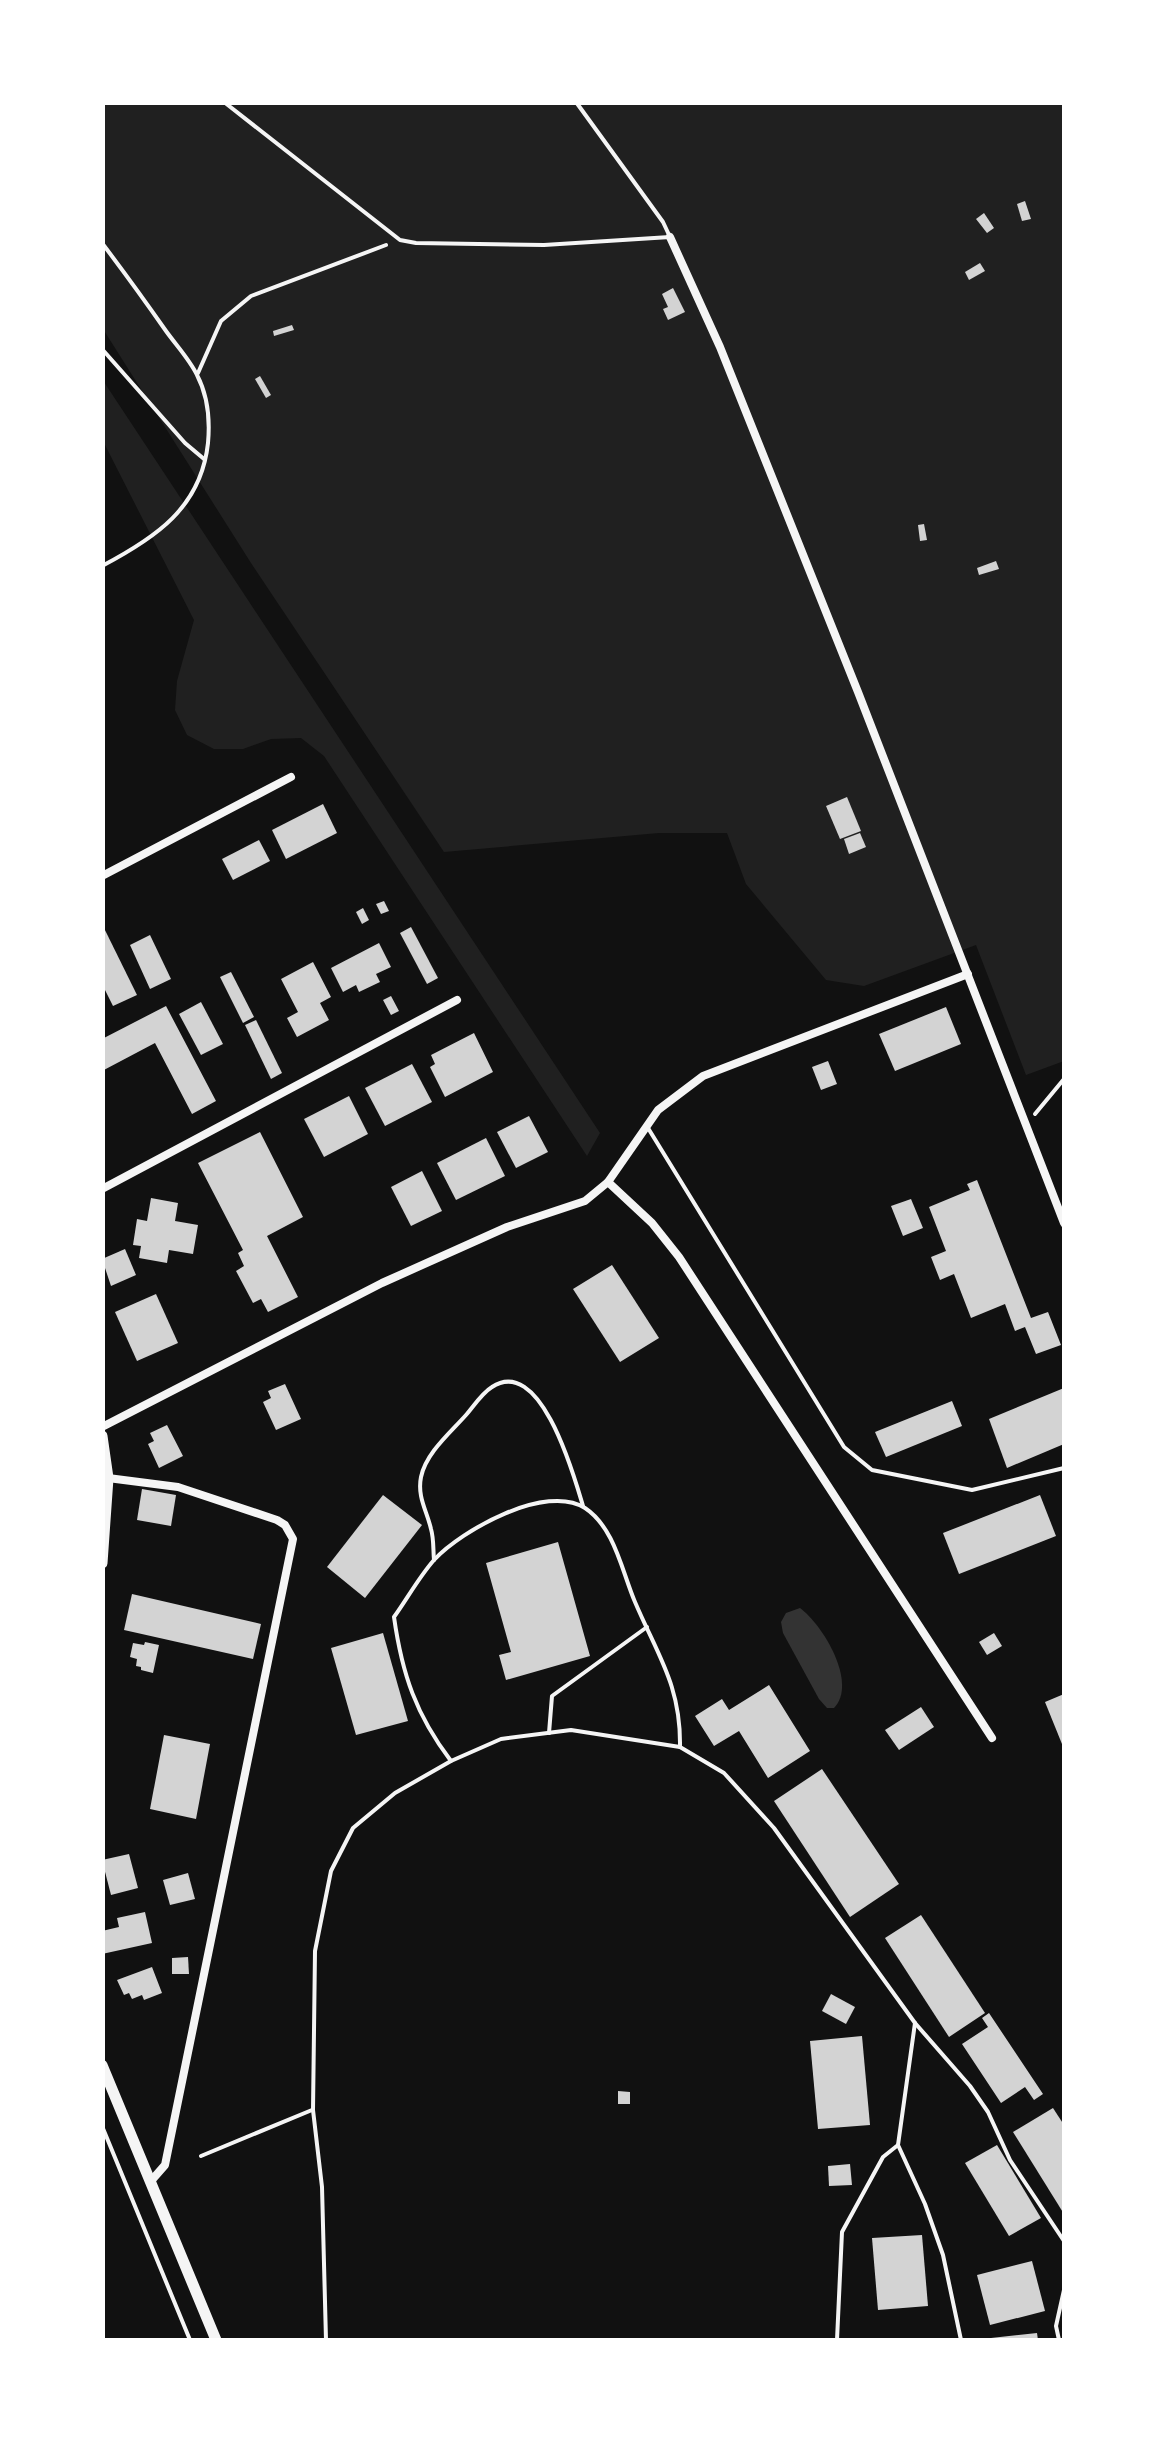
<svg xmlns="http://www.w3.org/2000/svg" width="1167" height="2443" font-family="Manrope,sans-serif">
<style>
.green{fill:#202020}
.water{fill:#333}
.building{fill:#d3d3d3}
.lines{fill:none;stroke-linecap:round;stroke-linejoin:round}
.path{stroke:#f5f5f5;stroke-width:4}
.service{stroke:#f5f5f5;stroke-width:4}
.minor{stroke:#f5f5f5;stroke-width:8}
.secondary{stroke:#f5f5f5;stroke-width:11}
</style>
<rect width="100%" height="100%" fill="#111"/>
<!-- green -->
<g class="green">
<polygon points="102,103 1064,103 1064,1061 1026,1075 976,945 864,986 826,980 746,884 727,833 659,833 444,852 251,563 103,329"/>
<polygon points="102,379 600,1133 587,1156 324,756 301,738 271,739 243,749 214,749 187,735 175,710 177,681 194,620 103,441"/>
</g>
<!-- water -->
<path class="water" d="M800 1608C823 1625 858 1683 834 1708H827L819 1699 783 1633 781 1622 786 1613Z"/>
<!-- building -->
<g class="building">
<polygon points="1025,201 1031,219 1022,221 1017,204"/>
<polygon points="984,213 994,228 987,233 976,219"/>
<polygon points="980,263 985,271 969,280 965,272"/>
<polygon points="673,288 685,312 668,320 663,309 668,307 662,294"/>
<polygon points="292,325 294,330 274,336 273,331"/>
<polygon points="260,376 271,395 266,398 255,379"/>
<polygon points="924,524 927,540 920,541 918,525"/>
<polygon points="996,561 999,569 979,575 977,568"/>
<polygon points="847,797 861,831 840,839 826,806"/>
<polygon points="323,804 337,833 286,859 272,830"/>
<polygon points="860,833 866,847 849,854 844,839"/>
<polygon points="259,840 270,861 233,880 222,859"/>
<polygon points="384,901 389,911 381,914 376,904"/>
<polygon points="363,908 369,920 362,924 356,912"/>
<polygon points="102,924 137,995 113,1006 102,984"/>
<polygon points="411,927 438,978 427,984 400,933"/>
<polygon points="150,935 171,979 150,989 130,945"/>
<polygon points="379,943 391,967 376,974 380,982 359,992 356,985 343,992 331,968"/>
<polygon points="313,962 331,997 320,1003 329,1020 297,1037 287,1018 298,1012 281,979"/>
<polygon points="231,972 254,1017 243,1023 220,977"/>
<polygon points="391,996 399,1011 391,1015 383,1000"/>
<polygon points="201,1002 223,1044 201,1055 179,1014"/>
<polygon points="166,1006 216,1101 192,1114 155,1043 102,1071 102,1039"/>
<polygon points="946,1007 961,1044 895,1071 879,1034"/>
<polygon points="256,1020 282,1073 271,1079 245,1025"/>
<polygon points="474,1033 493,1072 445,1097 430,1067 435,1064 431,1055"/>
<polygon points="828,1061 837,1084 821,1090 812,1067"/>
<polygon points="412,1064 432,1102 385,1126 365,1088"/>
<polygon points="349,1096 368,1134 324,1157 304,1119"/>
<polygon points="529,1116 548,1152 516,1168 497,1132"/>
<polygon points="260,1132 303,1217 267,1236 298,1297 268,1312 261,1299 253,1303 236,1271 244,1266 238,1253 243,1250 198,1163"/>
<polygon points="486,1138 505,1176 456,1200 437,1163"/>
<polygon points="422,1171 442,1211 411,1226 391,1187"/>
<polygon points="977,1180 1031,1318 1048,1312 1061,1345 1036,1354 1025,1327 1015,1331 1005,1304 971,1318 954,1274 940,1280 931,1257 946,1251 929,1207 970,1190 967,1184"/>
<polygon points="151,1198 178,1203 175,1221 198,1225 193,1254 169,1250 167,1263 139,1258 141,1246 133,1245 137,1219 147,1221"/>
<polygon points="911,1199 923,1228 903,1236 891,1206"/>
<polygon points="125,1249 136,1275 111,1286 102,1259"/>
<polygon points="612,1265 659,1338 620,1362 573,1289"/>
<polygon points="156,1294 178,1343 137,1361 115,1312"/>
<polygon points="285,1384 301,1419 276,1430 263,1402 271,1398 268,1391"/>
<polygon points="1064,1388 1064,1444 1007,1468 989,1419"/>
<polygon points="952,1401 962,1426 886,1457 875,1432"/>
<polygon points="167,1425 183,1456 159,1468 148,1444 154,1441 150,1433"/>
<polygon points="142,1489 176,1495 171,1526 137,1520"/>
<polygon points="383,1495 422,1525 365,1598 327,1567"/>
<polygon points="1040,1495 1056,1536 959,1574 943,1533"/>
<polygon points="558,1542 590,1656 506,1680 499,1655 511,1652 486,1563"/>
<polygon points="132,1594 261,1624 253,1659 124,1630"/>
<polygon points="383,1633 408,1721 356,1735 331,1648"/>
<polygon points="994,1633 1002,1646 987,1655 979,1642"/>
<polygon points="145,1642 159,1645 153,1673 141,1670 141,1667 136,1666 137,1659 130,1657 133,1643 144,1645"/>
<polygon points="769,1685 810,1751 768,1778 739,1731 714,1746 695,1716 722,1699 729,1710"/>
<polygon points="1064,1694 1064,1749 1045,1702"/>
<polygon points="921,1707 934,1727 899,1750 885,1730"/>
<polygon points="164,1735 210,1744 196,1819 150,1809"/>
<polygon points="822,1769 899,1884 850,1917 774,1801"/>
<polygon points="129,1854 138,1888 111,1895 102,1860"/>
<polygon points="188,1873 195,1899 170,1905 163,1880"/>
<polygon points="145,1912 152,1943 102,1954 102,1931 119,1927 117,1918"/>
<polygon points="921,1915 985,2013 949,2037 885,1938"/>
<polygon points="188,1957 189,1974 172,1974 172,1958"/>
<polygon points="152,1967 162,1993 144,2000 142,1995 132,1999 129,1993 124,1995 117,1980"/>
<polygon points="831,1994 855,2007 846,2024 822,2011"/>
<polygon points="989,2013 1043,2094 1034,2100 1025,2087 1001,2103 962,2044 988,2027 982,2018"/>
<polygon points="862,2036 870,2125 818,2129 810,2041"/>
<polygon points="618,2091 630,2092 630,2104 618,2104"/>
<polygon points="1053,2108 1064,2125 1064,2214 1013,2132"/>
<polygon points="997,2145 1041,2218 1009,2236 965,2163"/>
<polygon points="850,2164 852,2185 829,2186 828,2166"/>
<polygon points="922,2235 928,2306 878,2310 872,2238"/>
<polygon points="1032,2261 1045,2311 990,2325 977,2275"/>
<polygon points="1037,2333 1038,2340 991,2340 991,2338"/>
</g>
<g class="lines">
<!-- path -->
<g class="path">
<path d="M102 243C124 272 145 301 166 331 176 345 190 360 197 375 208 396 210 421 208 443 201 508 155 538 102 566"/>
<polyline points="102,349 185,443 204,459"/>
<polyline points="198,373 221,321 251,296 386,245"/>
<polyline points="1035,1114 1064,1079"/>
<polyline points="102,2126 190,2340"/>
</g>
<!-- service -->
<g class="service">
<polyline points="224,102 400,240 416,243 544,245 670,237 663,222 576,102"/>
<polyline points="648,1128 844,1447 872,1470 972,1490 1064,1468"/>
<path d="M434 1560C433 1550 434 1539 431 1529 427 1511 417 1497 421 1477 426 1453 450 1433 466 1415 473 1407 482 1393 492 1387 541 1355 574 1476 583 1506"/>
<polyline points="549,1733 552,1696 647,1627"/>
<path d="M451 1761C416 1715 402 1674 394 1617 407 1599 419 1577 434 1560 462 1530 546 1483 585 1508 615 1528 622 1572 635 1602 658 1656 681 1686 680 1747"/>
<polyline points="915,2023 898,2145 925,2204 943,2255 961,2340"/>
<polyline points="201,2156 312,2110"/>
<polyline points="326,2340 322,2187 313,2110 315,1951 331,1871 353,1828 395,1793 451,1761 501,1739 571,1730 680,1747 724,1773 774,1828 915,2023 970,2086 988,2112 1010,2160 1064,2241"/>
<polyline points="837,2340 842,2232 883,2157 898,2145"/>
<polyline points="1059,2340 1056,2326 1064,2290"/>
</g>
<!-- minor -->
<g class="minor">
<polyline points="670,237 720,347 858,692 1064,1223"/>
<polyline points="102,876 291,777"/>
<polyline points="608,1182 652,1223 679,1257 992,1738"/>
<polyline points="102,1189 457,1000"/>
<polyline points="102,1427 382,1283 507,1227 585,1201 608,1182 658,1110 703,1076 968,974"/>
<polyline points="108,1478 178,1487 277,1520 285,1525 293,1539 165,2165 151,2181"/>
</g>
<!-- secondary -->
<g class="secondary">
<polyline points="102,1436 108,1478 102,1563"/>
<polyline points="102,2065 216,2340"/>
</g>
</g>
<!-- border -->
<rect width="1167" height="2443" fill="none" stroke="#ffffff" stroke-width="210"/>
</svg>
